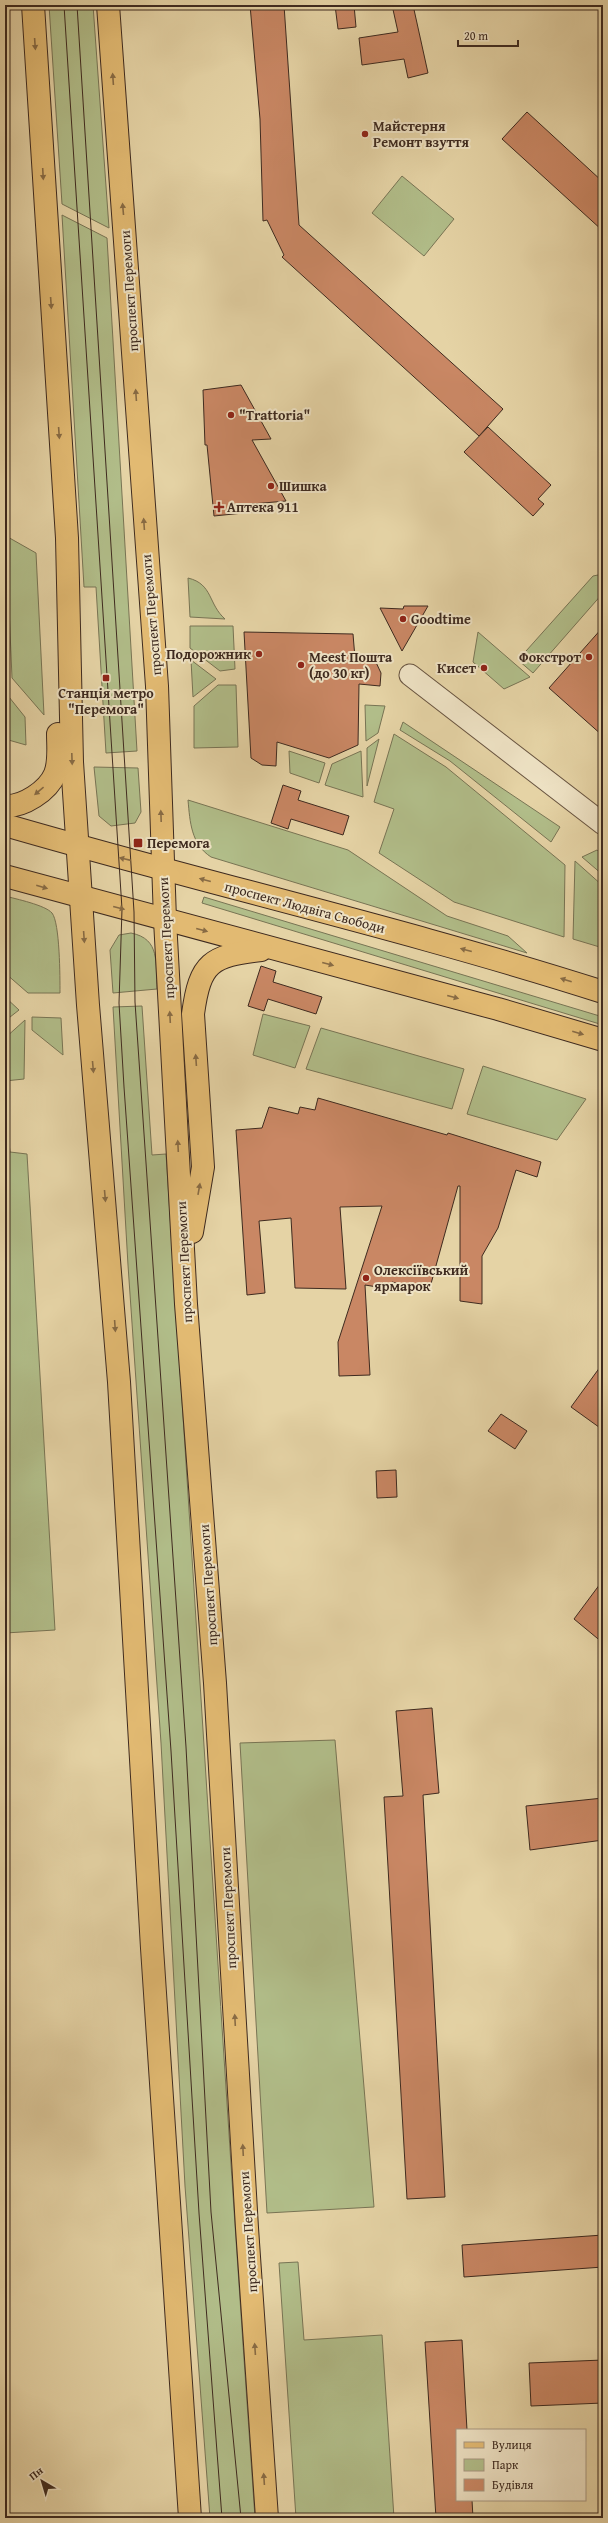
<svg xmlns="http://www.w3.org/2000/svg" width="608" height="2523" font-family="'Gentium Book Plus',serif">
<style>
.green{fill:#b1bd89;stroke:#787454}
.building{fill:#c98764;stroke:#3e2a1f}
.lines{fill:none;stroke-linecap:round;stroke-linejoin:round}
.minor-casing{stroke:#685440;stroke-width:23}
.major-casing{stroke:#3e2a1f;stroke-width:24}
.minor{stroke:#eee2c4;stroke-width:21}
.major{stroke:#e2ba72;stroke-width:22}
.tram{stroke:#3e2a1f;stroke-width:1}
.oneway{fill:#886b44}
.poi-dot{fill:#8f2418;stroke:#eee2c4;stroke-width:1.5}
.labels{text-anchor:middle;stroke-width:4;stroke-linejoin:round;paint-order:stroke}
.poi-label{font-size:14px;font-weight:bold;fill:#3e2a1f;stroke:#eee2c4;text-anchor:start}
.street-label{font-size:14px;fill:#3e2a1f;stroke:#eee2c4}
</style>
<rect width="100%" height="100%" fill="#e5d3a5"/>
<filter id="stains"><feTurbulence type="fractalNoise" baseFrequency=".005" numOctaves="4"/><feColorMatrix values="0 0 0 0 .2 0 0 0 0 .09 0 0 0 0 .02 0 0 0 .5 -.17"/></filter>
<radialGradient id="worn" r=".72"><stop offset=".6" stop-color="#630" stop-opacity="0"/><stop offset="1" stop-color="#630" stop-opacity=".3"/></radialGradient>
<!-- green -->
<g class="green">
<polygon points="49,5 93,5 109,228 62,204"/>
<polygon points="402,176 454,219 424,256 372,213"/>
<polygon points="62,215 107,238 137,751 106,753 96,587 84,587"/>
<polygon points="6,536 36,553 44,715 12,678"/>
<polygon points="603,574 603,593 533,673 518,660 593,576"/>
<path d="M188 578C213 584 208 604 225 619L190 617Z"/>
<polygon points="190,626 233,626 235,669 220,671 190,648"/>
<polygon points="478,632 530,677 504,689 473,662"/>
<polygon points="191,660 216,679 193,697"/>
<polygon points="218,685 236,685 238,747 194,748 194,706"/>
<polygon points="5,692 25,717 26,745 5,739"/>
<polygon points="365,705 385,706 378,733 366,741"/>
<polygon points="403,722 560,827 551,842 450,761 400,730"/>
<polygon points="394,734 446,767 565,865 564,937 454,902 379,853 394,809 374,802"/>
<polygon points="379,739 367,786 367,748"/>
<polygon points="289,751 325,763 319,783 290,773"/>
<polygon points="361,751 363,797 325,785 332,764"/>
<polygon points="94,767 138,768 141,812 135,823 111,826 99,816"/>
<path d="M188 800 348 850 447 916 508 936 527 953 211 857C191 844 190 822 188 800Z"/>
<polygon points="597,850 603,855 603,875 582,857"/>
<polygon points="575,861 603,886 603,948 573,939"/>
<path d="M5 896C16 899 45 905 52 913 60 923 60 978 60 993H28L5 973Z"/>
<polygon points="204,897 603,1017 603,1025 202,903"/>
<path d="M131 933C161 939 155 963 157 989L113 993 110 950 119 935Z"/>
<polygon points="5,997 19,1010 5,1021"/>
<path d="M142 1006 152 1155 166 1154C196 1609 223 2063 255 2518H210L185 2186 161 1743 128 1265 113 1007Z"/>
<polygon points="263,1014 310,1026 295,1068 253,1055"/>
<polygon points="32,1017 61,1018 63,1055 32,1030"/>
<polygon points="25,1020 24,1079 5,1081 5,1038"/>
<polygon points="321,1028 464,1069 452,1109 306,1069"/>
<polygon points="483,1066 586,1099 557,1140 467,1114"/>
<polygon points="5,1108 10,1152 27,1154 55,1630 5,1633"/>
<polygon points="335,1740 374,2207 267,2213 240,1743"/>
<polygon points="298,2262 304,2340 382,2335 394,2518 296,2518 279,2263"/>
</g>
<!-- building -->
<g class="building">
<polygon points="250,5 284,5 299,225 503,409 479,436 282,257 284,255 267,220 263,221 260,119"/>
<polygon points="335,5 354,5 356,27 338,29"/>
<polygon points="392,5 413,5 428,73 408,78 404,59 362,65 359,38 398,32"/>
<polygon points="527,112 603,182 603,231 502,139"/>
<polygon points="241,385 271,439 252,440 286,501 252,504 253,512 214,516 207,445 205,445 203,390"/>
<polygon points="488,427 551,485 538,499 544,504 533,516 464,452"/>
<polygon points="404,606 428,606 402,651 380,608 403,609"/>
<polygon points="603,627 603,736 549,688"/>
<polygon points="244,632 353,634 355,658 373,656 381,673 380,686 359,684 358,745 329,758 277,742 276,766 262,765 251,758"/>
<polygon points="283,785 301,791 298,800 349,816 343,835 291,819 288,829 271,823"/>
<polygon points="261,966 276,971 273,982 322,997 316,1014 268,999 264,1011 248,1006"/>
<polygon points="318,1098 447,1135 448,1133 541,1162 537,1177 516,1170 498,1228 482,1256 482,1304 460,1301 460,1186 458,1186 429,1291 392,1282 390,1289 365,1285 370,1375 339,1376 338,1342 382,1206 340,1207 346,1289 295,1288 291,1218 259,1221 265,1293 247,1295 236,1130 262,1128 269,1107 298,1114 300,1107 315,1110"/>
<polygon points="603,1363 603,1430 571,1407"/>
<polygon points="501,1414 527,1431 515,1449 488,1431"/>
<polygon points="396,1470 397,1497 377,1498 376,1471"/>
<polygon points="603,1580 603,1643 574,1619"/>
<polygon points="432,1708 439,1793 423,1795 445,2197 407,2199 384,1797 403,1796 396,1711"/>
<polygon points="603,1798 603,1840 530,1850 526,1806"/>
<polygon points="603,2235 603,2267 464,2277 462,2245"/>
<polygon points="462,2340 467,2430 457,2430 457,2500 472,2500 473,2518 436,2518 425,2342"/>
<polygon points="603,2360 603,2403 531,2406 529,2363"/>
</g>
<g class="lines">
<defs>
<polyline id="minor" points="410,675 603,824"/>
<g id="major">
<polyline points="33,5 67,538 72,762 88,1005 119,1382 152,1948 190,2518"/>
<polyline points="108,5 157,686 165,920 186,1304 215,1683 247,2228 267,2518"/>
<path d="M5 806C23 807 48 791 55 774 60 762 58 746 58 734"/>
<path d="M5 825C204 883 406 929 603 992"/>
<polyline points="5,876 498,1009 603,1040"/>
<path d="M192 1232 203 1167 193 1014C200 962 211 956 261 950"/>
</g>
</defs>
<!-- minor casing -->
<use href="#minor" class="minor-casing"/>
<!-- major casing -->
<use href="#major" class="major-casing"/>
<!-- minor -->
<use href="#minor" class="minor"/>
<!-- major -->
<use href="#major" class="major"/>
<!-- tram -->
<g class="tram">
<polyline points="64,5 122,909 119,1003 124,1087 171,1751 199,2213 222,2518"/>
<polyline points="77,5 134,912 135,1002 186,1747 211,2212 241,2518"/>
</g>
</g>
<!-- one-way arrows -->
<defs><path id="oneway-solid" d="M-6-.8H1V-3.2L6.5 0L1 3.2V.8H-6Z"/></defs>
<g class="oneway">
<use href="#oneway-solid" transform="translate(35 44) rotate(86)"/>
<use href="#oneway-solid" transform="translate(113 79) rotate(-94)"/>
<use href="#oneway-solid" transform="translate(43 174) rotate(87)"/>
<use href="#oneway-solid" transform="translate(123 209) rotate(-95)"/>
<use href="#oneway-solid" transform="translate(51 303) rotate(86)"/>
<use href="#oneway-solid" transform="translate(136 395) rotate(-94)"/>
<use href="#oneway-solid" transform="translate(59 433) rotate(86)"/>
<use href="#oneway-solid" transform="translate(144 524) rotate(-94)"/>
<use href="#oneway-solid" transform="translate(72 759) rotate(88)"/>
<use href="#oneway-solid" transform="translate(39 791) rotate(140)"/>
<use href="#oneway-solid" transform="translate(161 816) rotate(-92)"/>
<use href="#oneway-solid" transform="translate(125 859) rotate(-167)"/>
<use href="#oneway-solid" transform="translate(205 880) rotate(-165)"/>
<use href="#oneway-solid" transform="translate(42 887) rotate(16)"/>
<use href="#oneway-solid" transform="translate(119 908) rotate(14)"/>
<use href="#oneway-solid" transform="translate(202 930) rotate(15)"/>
<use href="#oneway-solid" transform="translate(84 937) rotate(86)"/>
<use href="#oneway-solid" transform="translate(466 950) rotate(-165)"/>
<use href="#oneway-solid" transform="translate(328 964) rotate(15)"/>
<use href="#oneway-solid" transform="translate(566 980) rotate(-162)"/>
<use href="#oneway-solid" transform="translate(453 997) rotate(15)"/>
<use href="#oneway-solid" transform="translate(170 1017) rotate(-93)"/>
<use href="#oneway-solid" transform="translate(578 1033) rotate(16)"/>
<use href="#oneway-solid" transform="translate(196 1060) rotate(-94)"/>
<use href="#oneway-solid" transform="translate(93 1067) rotate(85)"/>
<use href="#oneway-solid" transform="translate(178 1146) rotate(-93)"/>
<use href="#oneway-solid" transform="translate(199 1189) rotate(-80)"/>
<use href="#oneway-solid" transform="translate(105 1196) rotate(85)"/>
<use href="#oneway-solid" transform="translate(115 1326) rotate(86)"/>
<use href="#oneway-solid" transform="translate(235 2020) rotate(-93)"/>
<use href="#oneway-solid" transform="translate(243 2150) rotate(-93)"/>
<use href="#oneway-solid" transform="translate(255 2349) rotate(-94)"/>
<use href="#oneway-solid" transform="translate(264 2479) rotate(-94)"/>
</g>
<!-- markers -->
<g class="poi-dot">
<circle cx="365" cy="134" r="4"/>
<circle cx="231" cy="415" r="4"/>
<circle cx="271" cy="486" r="4"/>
<path d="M217 501h4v4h4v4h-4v4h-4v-4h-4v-4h4z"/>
<circle cx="403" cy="619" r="4"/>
<circle cx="259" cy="654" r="4"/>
<circle cx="589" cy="657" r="4"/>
<circle cx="301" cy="665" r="4"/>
<circle cx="484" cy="668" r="4"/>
<rect x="102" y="674" width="8" height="8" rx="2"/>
<rect x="133" y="838" width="10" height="10" rx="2"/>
<circle cx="366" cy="1278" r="4"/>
</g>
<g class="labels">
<!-- poi labels -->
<g class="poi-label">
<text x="373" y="131">Майстерня<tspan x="373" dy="16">Ремонт взуття</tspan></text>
<text x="239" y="420">"Trattoria"</text>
<text x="279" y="491">Шишка</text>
<text x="227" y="512">Аптека 911</text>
<text x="411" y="624">Goodtime</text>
<text x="251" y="659" text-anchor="end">Подорожник</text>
<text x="309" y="662">Meest Пошта<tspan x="309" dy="16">(до 30 кг)</tspan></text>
<text x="581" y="662" text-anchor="end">Фокстрот</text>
<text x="476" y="673" text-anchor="end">Кисет</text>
<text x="106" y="698" text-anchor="middle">Станція метро<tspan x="106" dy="16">"Перемога"</tspan></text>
<text x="147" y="848">Перемога</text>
<text x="374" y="1275">Олексіївський<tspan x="374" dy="16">ярмарок</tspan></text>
</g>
<!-- street labels -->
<g class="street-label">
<text transform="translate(129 291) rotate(-94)" y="5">проспект Перемоги</text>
<text transform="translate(151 615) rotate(-95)" y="5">проспект Перемоги</text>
<text transform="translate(305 907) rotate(15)" y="5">проспект Людвіга Свободи</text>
<text transform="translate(166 938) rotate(-93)" y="5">проспект Перемоги</text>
<text transform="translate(184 1262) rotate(-93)" y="5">проспект Перемоги</text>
<text transform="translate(208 1585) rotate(-94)" y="5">проспект Перемоги</text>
<text transform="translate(228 1908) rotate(-93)" y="5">проспект Перемоги</text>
<text transform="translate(248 2232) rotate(-94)" y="5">проспект Перемоги</text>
</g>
</g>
<!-- margin -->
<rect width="608" height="2523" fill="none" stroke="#e5d3a5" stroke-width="20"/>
<rect x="6" y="6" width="596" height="2511" fill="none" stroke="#3e2a1f" stroke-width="2"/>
<rect x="10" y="10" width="588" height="2503" fill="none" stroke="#3e2a1f"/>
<!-- legend -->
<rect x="456" y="2429" width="130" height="72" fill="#eee2c4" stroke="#a89882"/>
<rect x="464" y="2442" width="20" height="6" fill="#e2ba72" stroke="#a89882"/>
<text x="492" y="2449" font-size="12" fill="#3e2a1f">Вулиця</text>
<rect x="464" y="2459" width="20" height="12" fill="#b1bd89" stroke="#a89882"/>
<text x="492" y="2469" font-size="12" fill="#3e2a1f">Парк</text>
<rect x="464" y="2479" width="20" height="12" fill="#c98764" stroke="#a89882"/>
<text x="492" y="2489" font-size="12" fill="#3e2a1f">Будівля</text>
<!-- north arrow -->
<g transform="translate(42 2481) rotate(322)" stroke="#eee2c4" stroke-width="3" paint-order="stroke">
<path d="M0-3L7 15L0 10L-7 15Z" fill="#3e2a1f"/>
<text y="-6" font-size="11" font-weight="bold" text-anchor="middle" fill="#3e2a1f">Пн</text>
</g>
<!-- scale -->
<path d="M458 40v6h60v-6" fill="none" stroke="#3e2a1f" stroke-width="2"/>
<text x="464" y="40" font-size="12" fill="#3e2a1f" stroke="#eee2c4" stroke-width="3" paint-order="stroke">20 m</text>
<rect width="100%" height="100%" filter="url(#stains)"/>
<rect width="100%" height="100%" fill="url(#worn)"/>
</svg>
